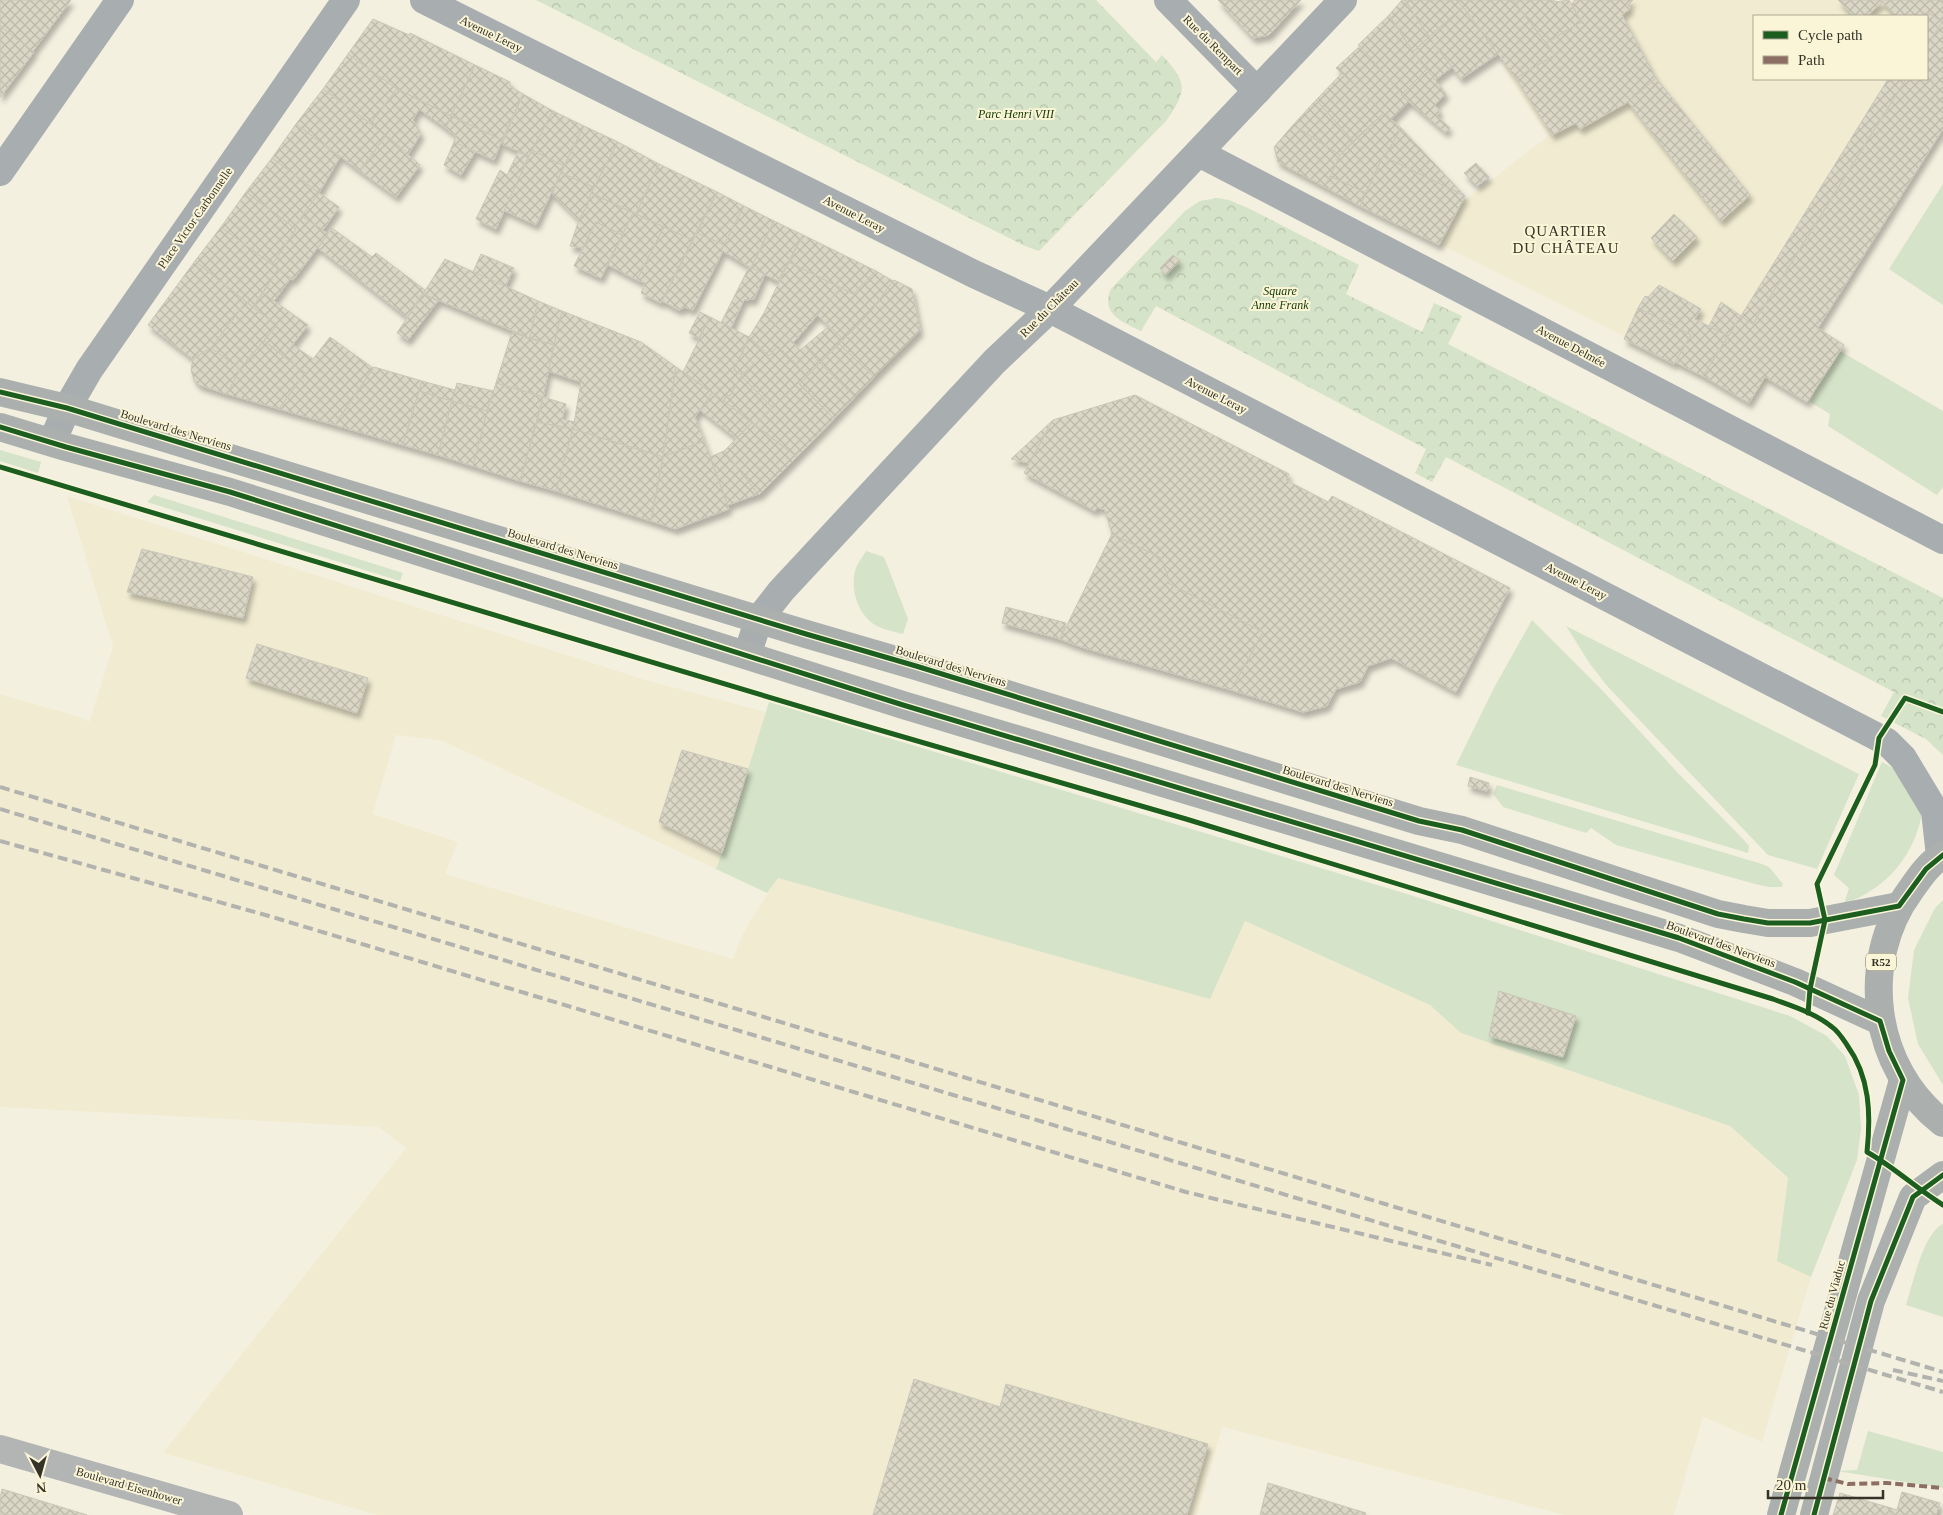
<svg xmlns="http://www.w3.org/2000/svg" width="1943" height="1515" font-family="Georgia,serif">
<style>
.built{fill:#f1ecd1;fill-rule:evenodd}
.green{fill:#d5e3c8}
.park{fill:url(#park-crowns)}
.building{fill:url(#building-cross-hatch);stroke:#c8c6b9;filter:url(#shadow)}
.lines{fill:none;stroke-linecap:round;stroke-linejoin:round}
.street{stroke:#a8adaf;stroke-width:28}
.secondary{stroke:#b2b5b3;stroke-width:28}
.primary{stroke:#abafad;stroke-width:28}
.rail{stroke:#b2b3af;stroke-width:4;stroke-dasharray:10 5;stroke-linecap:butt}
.quiet{stroke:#8d6e63;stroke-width:4;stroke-dasharray:8 4;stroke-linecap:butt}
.cycleway-casing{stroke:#fbf5d8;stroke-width:8}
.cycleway{stroke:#1b5e20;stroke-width:5}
.labels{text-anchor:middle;stroke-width:4;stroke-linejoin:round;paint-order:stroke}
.shield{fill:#fbf5d8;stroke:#706d5d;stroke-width:1}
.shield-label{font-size:11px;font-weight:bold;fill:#353328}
.street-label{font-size:12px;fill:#353328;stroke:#fbf5d8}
.park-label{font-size:12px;font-style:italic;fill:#103900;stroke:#fbf5d8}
.quarter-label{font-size:15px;letter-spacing:1px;fill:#353328;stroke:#fbf5d8}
</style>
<defs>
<pattern id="park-crowns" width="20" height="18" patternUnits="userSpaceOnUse" patternTransform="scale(1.25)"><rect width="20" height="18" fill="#d5e3c8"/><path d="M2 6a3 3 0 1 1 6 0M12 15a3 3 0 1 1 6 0" fill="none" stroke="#b7c3ac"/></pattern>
<pattern id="building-cross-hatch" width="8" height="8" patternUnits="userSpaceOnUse" patternTransform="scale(1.25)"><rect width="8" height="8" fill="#dbd7c6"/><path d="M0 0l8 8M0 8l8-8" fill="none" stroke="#bdb9aa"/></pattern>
<filter id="shadow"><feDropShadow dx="3" dy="5.5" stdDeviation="2.5" flood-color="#0004"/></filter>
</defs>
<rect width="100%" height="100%" fill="#f3f0e0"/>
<!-- built -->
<g class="built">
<path d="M1458 0H1943V118L1811 331 1835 348 1810 402 1768 380 1748 402 1704 378V376L1440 244 1463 202 1548 136 1510 78 1498 52ZM1754 16H1927V79H1754Z"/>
<polygon points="67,496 646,680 766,712 722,853 716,869 443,741 396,735 373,814 458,842 445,874 733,959 743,933 777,878 1210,998 1245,921 1430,1005 1461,1033 1730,1126 1788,1179 1777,1260 1811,1277 1762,1442 1703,1417 1674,1515 1565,1515 1222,1427 1197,1515 377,1515 163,1453 406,1148 378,1127 0,1107 0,694 80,717 89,722 113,647"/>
</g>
<!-- green -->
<g class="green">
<polygon points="1943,184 1943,305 1889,269"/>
<polygon points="1835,348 1943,411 1943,487 1937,495 1828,426 1830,414 1810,402"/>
<polygon points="0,450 41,462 38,473 0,461"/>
<polygon points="154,495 403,573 400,581 147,502"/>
<path d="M866 551 884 557 908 619 903 634C895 632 885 630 877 626 858 616 849 588 856 568 858 562 863 557 866 551Z"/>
<polygon points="1532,620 1602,690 1676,771 1744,840 1749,846 1748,853 1456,765 1495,686"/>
<polygon points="1566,626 1859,774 1817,869 1768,855 1608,687 1590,664"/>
<polygon points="769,702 1407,894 1790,1016 1827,1036 1845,1056 1859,1095 1861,1129 1857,1160 1811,1277 1777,1261 1788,1178 1730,1126 1461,1033 1430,1005 1245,921 1210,999 778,878 767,893 716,869 722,853"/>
<path d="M1882 762 1896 770 1923 808C1916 854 1888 888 1844 904L1849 888 1834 875Z"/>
<polygon points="1497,785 1762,864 1769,867 1783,884 1782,887 1769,887 1755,884 1616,845 1591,828 1586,833 1503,807 1493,794"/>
<polygon points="1943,900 1943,1085 1918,1044 1908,998 1914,950 1935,908"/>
<path d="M1943 1224V1317L1906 1305C1913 1284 1923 1233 1943 1224Z"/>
<polygon points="1868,1431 1943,1452 1943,1488 1837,1471 1857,1470"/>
</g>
<!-- park -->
<g class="park">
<path d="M536 0H1096L1156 62 1162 55C1187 82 1188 90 1166 121L1039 251 1025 246Z"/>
<path d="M1217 198 1229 200 1248 208 1359 265 1346 294 1422 332 1434 303 1462 316 1448 344 1943 598V755L1926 739 1881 716 1894 692 1446 457 1432 482 1415 473 1426 449 1156 306 1141 331C1123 322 1100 314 1111 289L1185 211 1200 201Z"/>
</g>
<!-- building -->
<g class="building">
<polygon points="0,0 71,0 33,51 0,26"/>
<polygon points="1218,0 1301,0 1269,35 1253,38"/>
<polygon points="1402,0 1405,0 1429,37 1413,52 1389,15"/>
<polygon points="1405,0 1457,0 1463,7 1429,37"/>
<polygon points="1457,0 1513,0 1555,55 1516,78"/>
<polygon points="1513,0 1554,0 1555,2 1569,0 1581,22 1546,43"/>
<polygon points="1575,0 1633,0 1628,5 1631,8 1622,15 1656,78 1628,102 1580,129 1576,123 1552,135 1516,78 1555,55 1546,43 1581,22 1572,4"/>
<polygon points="1838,0 1880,0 1882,2 1867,16 1853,16"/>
<polygon points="1880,0 1943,0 1943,129 1818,328 1844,345 1807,402 1765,377 1749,403 1703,376 1741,316 1753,324 1906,79 1927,79 1927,46 1942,22 1927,12 1923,16 1896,16"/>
<polygon points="1463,7 1498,54 1461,79 1429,37"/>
<polygon points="1927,12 1942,22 1927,46 1927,16 1923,16"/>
<polygon points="1389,15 1413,52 1427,69 1401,95 1358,45"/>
<polygon points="373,19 409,35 410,33 475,65 451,116 397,89 348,54"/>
<polygon points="0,26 34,52 8,87 0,81"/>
<polygon points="1429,37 1452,67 1435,80 1413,52"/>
<polygon points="1360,46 1409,102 1391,120 1336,68"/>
<polygon points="348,54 397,89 371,123 386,135 323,89"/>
<polygon points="475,65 510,82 510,86 523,94 502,140 451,116"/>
<polygon points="1427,69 1446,94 1435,105 1439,109 1439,113 1437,116 1450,128 1445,132 1401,95"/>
<polygon points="1342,73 1384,113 1353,141 1316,100"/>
<polygon points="1656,78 1750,195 1721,221 1628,102"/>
<polygon points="1888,79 1906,79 1753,324 1741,316"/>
<polygon points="0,81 8,87 0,97"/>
<polygon points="323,89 386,135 360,171 296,124"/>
<polygon points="397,89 451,116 446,128 419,109 413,120 421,134 407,156 371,123"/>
<polygon points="523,94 553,111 529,156 502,144"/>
<polygon points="1316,100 1353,141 1340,155 1293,125"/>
<polygon points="553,111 584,126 564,166 532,150"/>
<polygon points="1384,113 1401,128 1385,157 1383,156 1366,193 1330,176 1340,155"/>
<polygon points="451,116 502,140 494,160 454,142 456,136 446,128"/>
<polygon points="296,124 340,157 319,193 272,158"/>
<polygon points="1293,125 1340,155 1325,187 1278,162 1274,147"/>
<polygon points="584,126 618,142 591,193 593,187 561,173"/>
<polygon points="1401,128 1464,195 1465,196 1385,157"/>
<polygon points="386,135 420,165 396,197 360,171"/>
<polygon points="454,142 475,152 461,175 444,165"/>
<polygon points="618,142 659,164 636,214 591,193"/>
<polygon points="532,150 564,166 536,225 503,210"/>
<polygon points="518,152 529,156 496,229 476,219 500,170 507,175"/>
<polygon points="1383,156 1465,196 1439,245 1360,206"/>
<polygon points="272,158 319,193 294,228 246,192"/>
<polygon points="1476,163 1489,177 1477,186 1464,173"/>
<polygon points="659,164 717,192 692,240 636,214"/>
<polygon points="561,173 593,187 587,206 579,220 552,194"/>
<polygon points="1330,176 1366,193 1360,206 1325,187"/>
<polygon points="246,192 296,229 272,265 221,227"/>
<polygon points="717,192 744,206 724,245 697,233"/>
<polygon points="319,193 339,207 323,230 302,216"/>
<polygon points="591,193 633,213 622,235 596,222 583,248 570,246 579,220 587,206"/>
<polygon points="744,206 774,221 751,268 721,250"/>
<polygon points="633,213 664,227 637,280 608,265"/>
<polygon points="1674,214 1697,237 1673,261 1651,238"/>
<polygon points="302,216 328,234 293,280 272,265 296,229 294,228"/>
<polygon points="774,221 803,235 778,281 751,268"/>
<polygon points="596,222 622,235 601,278 574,266"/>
<polygon points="221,227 278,269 253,307 195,261"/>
<polygon points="664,227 692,240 661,303 641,293 645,283 637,280"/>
<polygon points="332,228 372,257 376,253 425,290 407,317 318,248"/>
<polygon points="697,233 724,245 721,250 723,251 693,310 685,307 679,310 662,301"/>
<polygon points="803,235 876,271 853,294 824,280 789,262"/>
<polygon points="481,254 514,268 505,287 473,272"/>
<polygon points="1173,255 1180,261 1166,275 1160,268"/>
<polygon points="445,259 538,301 530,338 423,294"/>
<polygon points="195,261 246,302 211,348 193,359 148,325"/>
<polygon points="789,262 841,288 793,343 764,313"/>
<polygon points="749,267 765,274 754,299 744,300 731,328 721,323"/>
<polygon points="278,269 291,278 274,301 263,293"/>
<polygon points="876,271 893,281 871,311 843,339 817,315 841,288 853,294"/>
<polygon points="894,280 912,289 920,331 874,377 839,344 871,311"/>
<polygon points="1659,285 1701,309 1695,319 1728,336 1703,376 1675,362 1691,335 1638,308 1645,296 1648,297"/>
<polygon points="263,293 308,325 284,356 264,341 277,325 253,307"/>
<polygon points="423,294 438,301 408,340 397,333"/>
<polygon points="538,301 562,311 554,345 530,338"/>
<polygon points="246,302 277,325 240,369 211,348"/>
<polygon points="1721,302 1741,316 1728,336 1709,326"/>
<polygon points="1638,308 1691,335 1674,364 1624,339"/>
<polygon points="562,311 641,342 676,367 663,457 573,429 581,382 548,371"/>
<polygon points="700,312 710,317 699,338 689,333"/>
<polygon points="764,313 800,350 805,346 820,363 807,376 778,346 769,356 749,337"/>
<polygon points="710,317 749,337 734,370 742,375 730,396 727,395 724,401 683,372"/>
<polygon points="829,326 843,339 820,363 805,346"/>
<polygon points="512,332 527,338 554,345 543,397 496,383"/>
<polygon points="330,337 373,368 335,425 279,409 305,373 284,356 293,345 313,359"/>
<polygon points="749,337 769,356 778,346 807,376 800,384 798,383 773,408 741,376 754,364 742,353"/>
<polygon points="264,341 305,373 279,409 227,394 240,369"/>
<polygon points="839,344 874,377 855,397 820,363"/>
<polygon points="211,348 240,369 227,394 199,385 194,380 191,370 193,359"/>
<polygon points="742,353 754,364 742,375 734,370"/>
<polygon points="820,363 855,397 834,419 800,384"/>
<polygon points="374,367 422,381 403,445 335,425"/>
<polygon points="676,367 712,393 695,417 704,441 663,457"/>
<polygon points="741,376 773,408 755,425 724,401 727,395 730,396"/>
<polygon points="422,381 455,390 452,401 419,391"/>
<polygon points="457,383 494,391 487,411 452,401"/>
<polygon points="496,383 543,397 520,481 473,466 487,411"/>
<polygon points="798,383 834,419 797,457 755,425"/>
<polygon points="419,391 452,401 438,455 403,445"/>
<polygon points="712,393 724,401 752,423 736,438 700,410"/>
<polygon points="1135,395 1289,474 1286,480 1328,502 1332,496 1510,588 1456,692 1391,658 1368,666 1360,682 1336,689 1327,706 1303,712 1231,690 1263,632 1168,583 1169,580 1161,558 1112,534 1105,510 1097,507 1095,511 1024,473 1053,420"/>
<polygon points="543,397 566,404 562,419 575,422 573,429 537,422"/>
<polygon points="452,401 487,411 473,466 438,455"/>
<polygon points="1053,420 1029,463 1011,459"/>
<polygon points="537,422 573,429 556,491 520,481"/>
<polygon points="752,423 797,457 759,495 724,451"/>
<polygon points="573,429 663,457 651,521 556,491"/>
<polygon points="704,441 729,509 675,529 651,521 663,457"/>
<polygon points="724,451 758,494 728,505 710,457"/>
<polygon points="1112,534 1161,558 1169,580 1168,583 1263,632 1231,690 1081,647 1060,639"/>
<polygon points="142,549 253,577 243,618 127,592"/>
<polygon points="1006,607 1066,623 1060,639 1002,623"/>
<polygon points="257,644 368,678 357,713 246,678"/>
<polygon points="682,750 748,769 722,853 659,822"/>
<polygon points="1470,777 1489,783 1487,791 1468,786"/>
<polygon points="1499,991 1576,1016 1563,1057 1489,1036"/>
<polygon points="914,1379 1000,1407 1006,1384 1208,1444 1187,1515 873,1515"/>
<polygon points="1268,1483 1366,1513 1365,1515 1260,1515"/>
<polygon points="2,1489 87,1515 0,1515 0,1498"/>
<polygon points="1902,1492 1940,1503 1936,1515 1890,1515 1891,1508 1897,1510"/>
<polygon points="1840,1493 1891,1508 1890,1515 1833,1515"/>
</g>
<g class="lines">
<!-- street -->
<g class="street">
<polyline points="424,0 974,274 1050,309 1887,742 1903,758 1935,811 1940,856"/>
<polyline points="1168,0 1257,91"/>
<polyline points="1199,153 1943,540"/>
<polyline points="0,172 120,0"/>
<polyline points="52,442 67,408 89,370 346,0"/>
<polyline points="747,655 759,619 781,591 994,362 1050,309 1343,0"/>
</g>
<!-- secondary -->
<polyline class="secondary" points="0,1449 229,1515"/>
<!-- primary -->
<g class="primary">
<polyline points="0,392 67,408 806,634 916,666 1419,821 1462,830 1718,914 1744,919 1768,923 1810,923 1899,906"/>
<polyline points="0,427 66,447 230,492 903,705 1679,938 1795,982 1880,1021"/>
<path d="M1943 855C1929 863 1919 878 1910 891 1858 962 1872 1069 1943 1123"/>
<polyline points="1781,1515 1903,1080"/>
<polyline points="1814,1515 1871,1301 1913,1197 1943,1175"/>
</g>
<!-- rail -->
<g class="rail">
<polyline points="0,787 1943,1372"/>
<polyline points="0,809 1943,1392"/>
<polyline points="0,841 269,916 1186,1192 1492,1265"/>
<polyline points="1893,1370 1943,1381"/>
</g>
<!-- quiet -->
<polyline class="quiet" points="1824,1478 1848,1484 1887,1483 1943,1488"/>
<defs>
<g id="cycleway">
<polyline points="0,392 67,408 806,634 916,666 1419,821 1462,830 1718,914 1744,919 1768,923 1810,923 1899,906 1926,869 1943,855"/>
<polyline points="0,427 66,447 230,492 903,705 1679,938 1795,982 1880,1021 1889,1051 1903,1080 1781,1515"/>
<path d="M0 467 852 722 1186 819 1773 999C1792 1006 1815 1013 1832 1027 1838 1031 1843 1039 1847 1045 1870 1077 1871 1114 1867 1152 1894 1167 1917 1189 1943 1205"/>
<polyline points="1808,1013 1810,989 1825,920 1817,884 1875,765 1879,738 1905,698 1943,712"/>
<polyline points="1814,1515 1871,1301 1913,1197 1943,1175"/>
</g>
</defs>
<!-- cycleway casing -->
<use href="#cycleway" class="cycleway-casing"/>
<!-- cycleway -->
<use href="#cycleway" class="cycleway"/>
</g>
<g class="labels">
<!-- shield labels -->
<rect class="shield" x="1866" y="953.5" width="30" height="17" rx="4"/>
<g class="shield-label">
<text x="1881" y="966">R52</text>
</g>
<!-- street labels -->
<g class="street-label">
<text transform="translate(491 34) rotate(26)" y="4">Avenue Leray</text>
<text transform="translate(1213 45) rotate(45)" y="4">Rue du Rempart</text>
<text transform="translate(854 214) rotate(27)" y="4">Avenue Leray</text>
<text transform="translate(195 218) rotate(-55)" y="4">Place Victor Carbonnelle</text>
<text transform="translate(1049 308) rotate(-45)" y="4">Rue du Château</text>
<text transform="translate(1571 346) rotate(28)" y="4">Avenue Delmée</text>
<text transform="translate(1216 395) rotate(27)" y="4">Avenue Leray</text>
<text transform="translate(176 430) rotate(17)" y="4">Boulevard des Nerviens</text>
<text transform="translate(563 549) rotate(17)" y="4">Boulevard des Nerviens</text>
<text transform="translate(1576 581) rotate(27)" y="4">Avenue Leray</text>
<text transform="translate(951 666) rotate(17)" y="4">Boulevard des Nerviens</text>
<text transform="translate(1338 786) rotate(17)" y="4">Boulevard des Nerviens</text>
<text transform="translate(1721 944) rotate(20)" y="4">Boulevard des Nerviens</text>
<text transform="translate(1832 1295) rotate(-75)" y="4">Rue du Viaduc</text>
<text transform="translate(129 1486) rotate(16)" y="4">Boulevard Eisenhower</text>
</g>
<!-- park labels -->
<g class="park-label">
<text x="1016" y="118">Parc Henri VIII</text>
<text x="1280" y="295">Square<tspan x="1280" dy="14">Anne Frank</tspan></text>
</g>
<!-- quarter labels -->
<g class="quarter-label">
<text x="1566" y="236">QUARTIER<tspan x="1566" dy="17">DU CHÂTEAU</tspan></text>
</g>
</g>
<!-- legend -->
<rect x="1753" y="15" width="175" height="65" fill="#fbf5d8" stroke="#aca792"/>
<rect x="1763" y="31" width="25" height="8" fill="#1b5e20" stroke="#aca792"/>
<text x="1798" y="40" font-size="15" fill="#353328">Cycle path</text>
<rect x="1763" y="56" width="25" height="8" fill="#8d6e63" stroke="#aca792"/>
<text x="1798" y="65" font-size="15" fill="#353328">Path</text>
<!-- north arrow -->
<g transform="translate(40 1475) rotate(174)" stroke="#fbf5d8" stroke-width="4" paint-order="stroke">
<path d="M0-4L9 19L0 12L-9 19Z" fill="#353328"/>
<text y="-8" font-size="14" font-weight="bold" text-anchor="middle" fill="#353328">N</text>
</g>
<!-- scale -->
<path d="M1768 1490v8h115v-8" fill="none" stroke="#353328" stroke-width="2.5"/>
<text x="1776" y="1490" font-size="15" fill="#353328" stroke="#fbf5d8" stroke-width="4" paint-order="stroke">20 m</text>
</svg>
